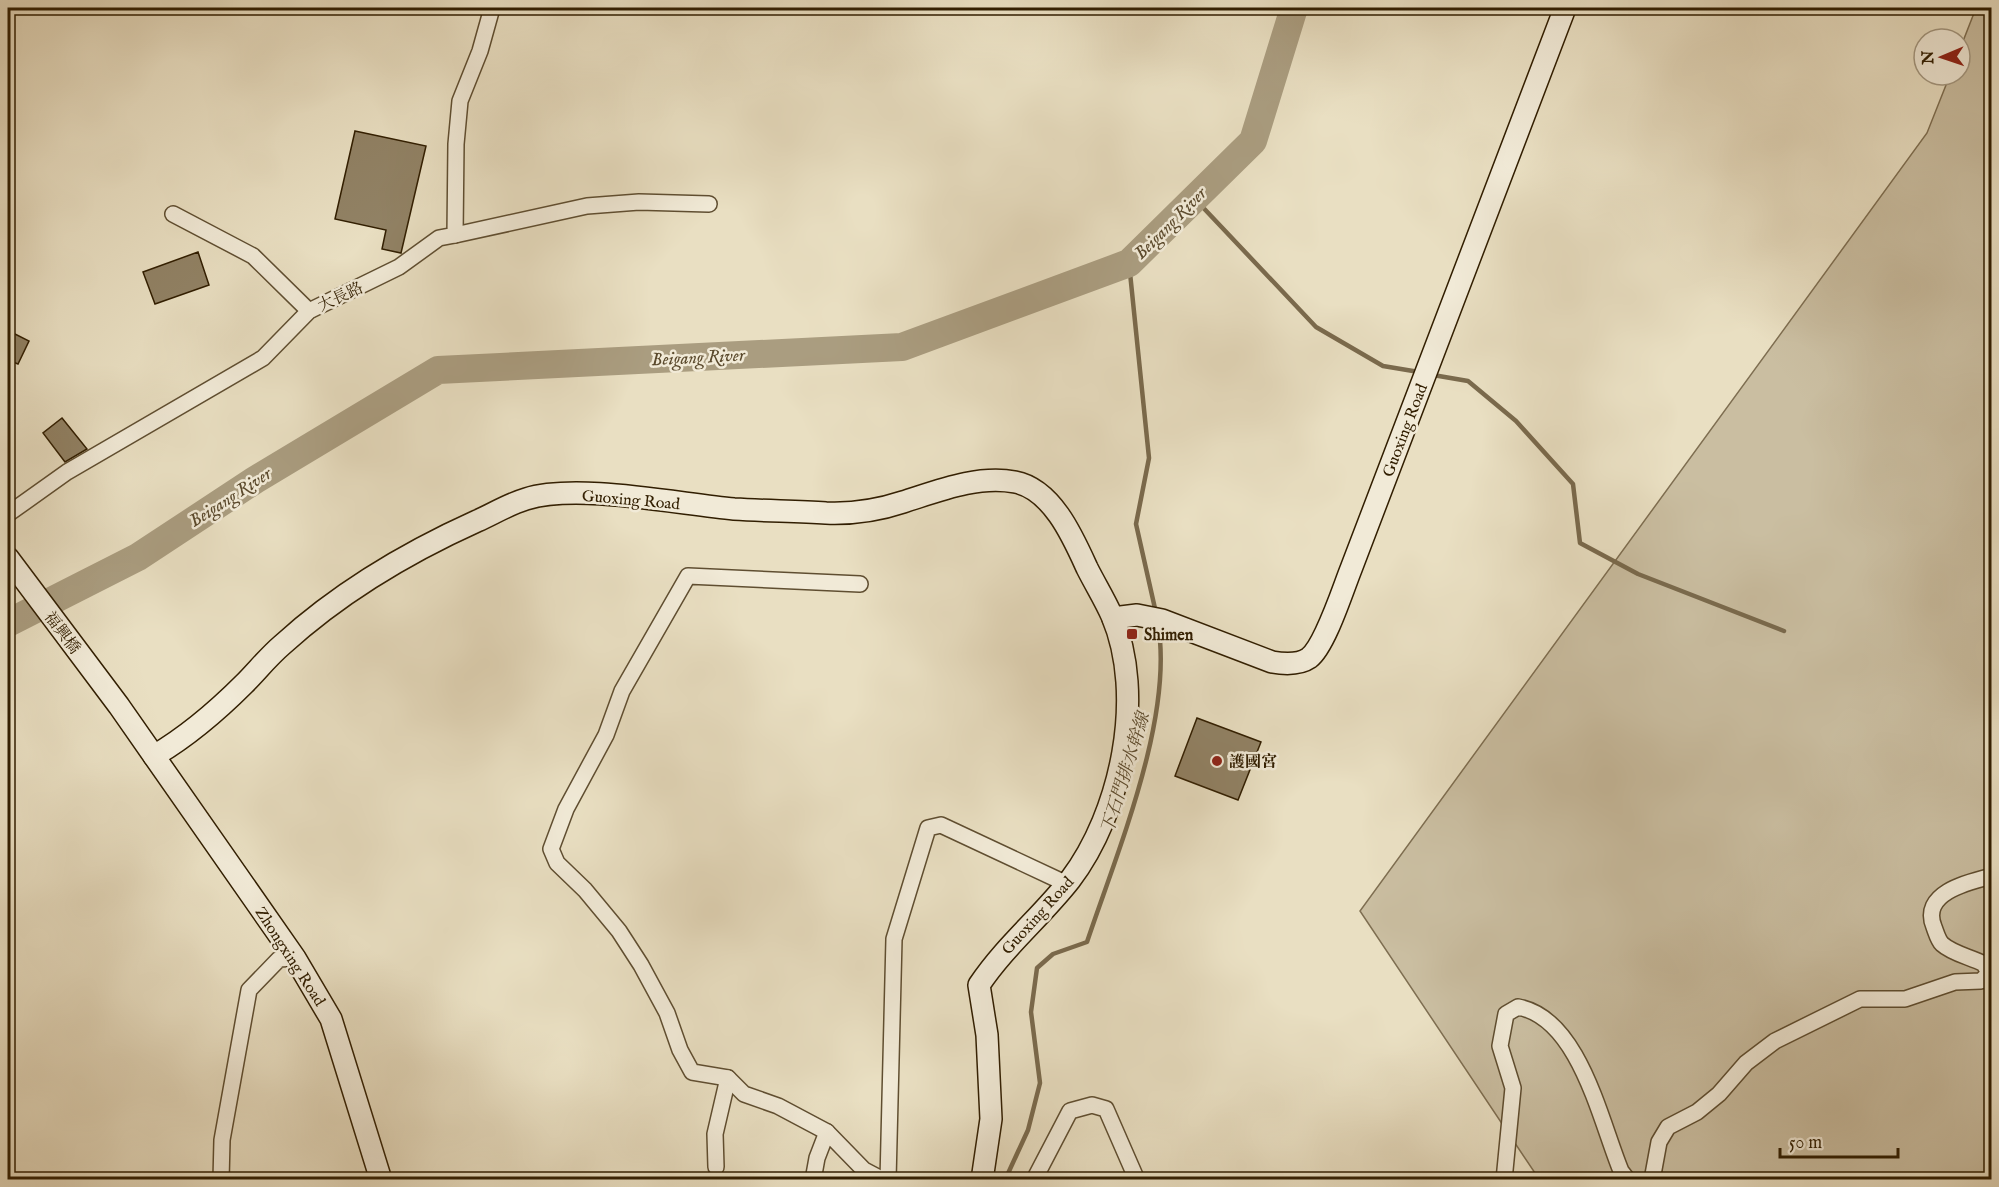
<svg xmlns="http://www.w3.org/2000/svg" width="1999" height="1187" font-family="'IM FELL English','Noto Serif TC',serif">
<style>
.green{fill:#cabea1;stroke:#7e6e51;stroke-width:1.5}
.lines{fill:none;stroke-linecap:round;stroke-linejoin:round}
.stream{stroke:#7a6a4d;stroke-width:4.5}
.river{stroke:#aa9d80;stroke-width:28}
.building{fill:#918265;stroke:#311e01;stroke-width:1.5}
.street-casing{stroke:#5f4e31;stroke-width:18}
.secondary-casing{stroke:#311e01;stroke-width:24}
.street{stroke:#f1ead7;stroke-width:15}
.secondary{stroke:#f1ead7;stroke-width:21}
.poi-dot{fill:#8f2418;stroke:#f1ead7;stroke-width:2}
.labels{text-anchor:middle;stroke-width:5;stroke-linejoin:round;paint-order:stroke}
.street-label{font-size:16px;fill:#311e01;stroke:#f1ead7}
.poi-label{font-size:16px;font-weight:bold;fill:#311e01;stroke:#f1ead7;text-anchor:start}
.water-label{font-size:18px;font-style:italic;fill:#5b4a2d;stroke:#f1ead7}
</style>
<rect width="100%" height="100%" fill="#e9dfc2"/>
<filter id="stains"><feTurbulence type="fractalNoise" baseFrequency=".00333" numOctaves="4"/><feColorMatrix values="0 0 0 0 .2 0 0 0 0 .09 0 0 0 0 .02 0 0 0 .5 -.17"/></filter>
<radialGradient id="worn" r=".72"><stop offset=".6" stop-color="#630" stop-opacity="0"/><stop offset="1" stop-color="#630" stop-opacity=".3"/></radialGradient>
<!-- green -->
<polygon class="green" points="1976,8 1991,8 1991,1179 1539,1179 1360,911 1927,133 1950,75 1960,75 1960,49"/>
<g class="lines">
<!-- stream -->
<g class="stream">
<polyline points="1195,199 1316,327 1383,366 1419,372"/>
<polyline points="1129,263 1149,458 1136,524 1156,613"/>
<polyline points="1433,375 1468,381 1516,421 1573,484 1580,543 1638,574 1784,631"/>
<path d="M1005 1180 1028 1130 1040 1083 1031 1012 1037 968 1053 954 1087 942C1117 852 1174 718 1158 624"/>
</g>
<!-- river -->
<polyline class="river" points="8,623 138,557 255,480 438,370 902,347 1129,263 1253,141 1294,8"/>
</g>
<!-- building -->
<g class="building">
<polygon points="355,131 426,146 401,253 382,249 386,230 335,219"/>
<polygon points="198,252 209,285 155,304 143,272"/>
<polygon points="11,332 29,341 18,364 8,360 8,340"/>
<polygon points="62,418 87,449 65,462 43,433"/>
<polygon points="1197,718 1261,742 1238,800 1175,776"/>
</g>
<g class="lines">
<defs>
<g id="street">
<polyline points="173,214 253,256 309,311"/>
<polyline points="455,235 587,206 639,202 709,204"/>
<polyline points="8,514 67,472 263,358 309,311 399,267 439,238 455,235 456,144 460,101 480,51 492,8"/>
<polyline points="827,1132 778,1106 744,1094 728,1078 692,1072 680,1050 667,1013 641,965 619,931 585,890 557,863 551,849 566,809 606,735 622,691 688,576 860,584"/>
<polyline points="716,1167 715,1134 728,1078"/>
<polyline points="221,1180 222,1140 249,990 279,959 295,958"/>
<polyline points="813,1180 817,1158 827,1132 864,1170 883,1180"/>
<polyline points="888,1180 894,939 928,828 941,825 1067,884"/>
<polyline points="1034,1180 1070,1111 1092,1105 1106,1109 1137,1180"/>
<path d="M1504 1180 1513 1088 1500 1046 1506 1014 1518 1007C1579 1018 1600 1120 1621 1171L1628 1180"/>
<path d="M1652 1180 1659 1142 1668 1127 1697 1112 1719 1094 1746 1063 1775 1041 1860 999H1905L1955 982 1981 981 1989 973 1984 964C1971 957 1953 954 1942 944 1938 940 1936 932 1934 927 1920 893 1968 882 1992 876"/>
</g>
<g id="secondary">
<polyline points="8,558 119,706 295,958 331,1019 381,1180"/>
<path d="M1113 618 1137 615 1162 620 1272 662C1284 664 1299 665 1309 658 1325 646 1343 589 1351 569L1565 8"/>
<path d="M154 756C188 736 216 712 244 684 257 671 268 657 282 645 339 593 406 553 477 521 493 514 509 504 526 499 577 483 678 504 734 509 764 511 796 511 826 513 851 514 879 510 903 502 938 491 977 475 1015 482 1052 489 1073 537 1087 568 1095 584 1105 600 1112 616 1146 696 1121 813 1070 880 1041 917 1005 946 979 985L987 1035 991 1119 982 1180"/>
</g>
</defs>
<!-- street casing -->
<use href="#street" class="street-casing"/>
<!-- secondary casing -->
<use href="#secondary" class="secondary-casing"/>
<!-- street -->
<use href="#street" class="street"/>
<!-- secondary -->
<use href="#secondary" class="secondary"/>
</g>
<!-- markers -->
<g class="poi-dot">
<rect x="1126" y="628" width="12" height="12" rx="3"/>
<circle cx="1217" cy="761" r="6"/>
</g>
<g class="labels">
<!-- street labels -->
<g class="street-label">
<text transform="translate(340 296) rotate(-25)" y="6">大長路</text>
<text transform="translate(1404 430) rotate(-69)" y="6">Guoxing Road</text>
<text transform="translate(631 499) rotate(5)" y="6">Guoxing Road</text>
<text transform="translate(63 632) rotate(53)" y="6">福興橋</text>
<text transform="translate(1037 915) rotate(-48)" y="6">Guoxing Road</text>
<text transform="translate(291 956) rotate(57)" y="6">Zhongxing Road</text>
</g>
<!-- poi labels -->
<g class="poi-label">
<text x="1144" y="640">Shimen</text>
<text x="1229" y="767">護國宮</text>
</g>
<!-- water labels -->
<g class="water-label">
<text transform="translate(1170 223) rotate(-45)" y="6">Beigang River</text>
<text transform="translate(698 357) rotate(-3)" y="6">Beigang River</text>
<text transform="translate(230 497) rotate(-33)" y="6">Beigang River</text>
<text transform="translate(1125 773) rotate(-73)" y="6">下石門排水幹線</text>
</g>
</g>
<!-- margin -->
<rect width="1999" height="1187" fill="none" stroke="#e9dfc2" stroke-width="30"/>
<rect x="9" y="9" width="1981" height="1169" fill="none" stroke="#311e01" stroke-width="3"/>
<rect x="15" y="15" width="1969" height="1157" fill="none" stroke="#311e01" stroke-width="1.5"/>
<!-- north arrow -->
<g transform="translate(1942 57) rotate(268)"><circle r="28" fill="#f1ead7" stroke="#a49881" stroke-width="1.5"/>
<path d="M0-4.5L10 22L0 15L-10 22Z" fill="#8f2418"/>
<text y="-9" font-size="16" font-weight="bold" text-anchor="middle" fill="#311e01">N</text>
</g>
<!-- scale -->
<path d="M1780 1148v9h118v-9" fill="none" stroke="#311e01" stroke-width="3"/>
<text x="1789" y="1148" font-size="18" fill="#311e01" stroke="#f1ead7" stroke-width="4.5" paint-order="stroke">50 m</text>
<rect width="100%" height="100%" filter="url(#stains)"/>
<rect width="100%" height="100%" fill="url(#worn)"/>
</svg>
